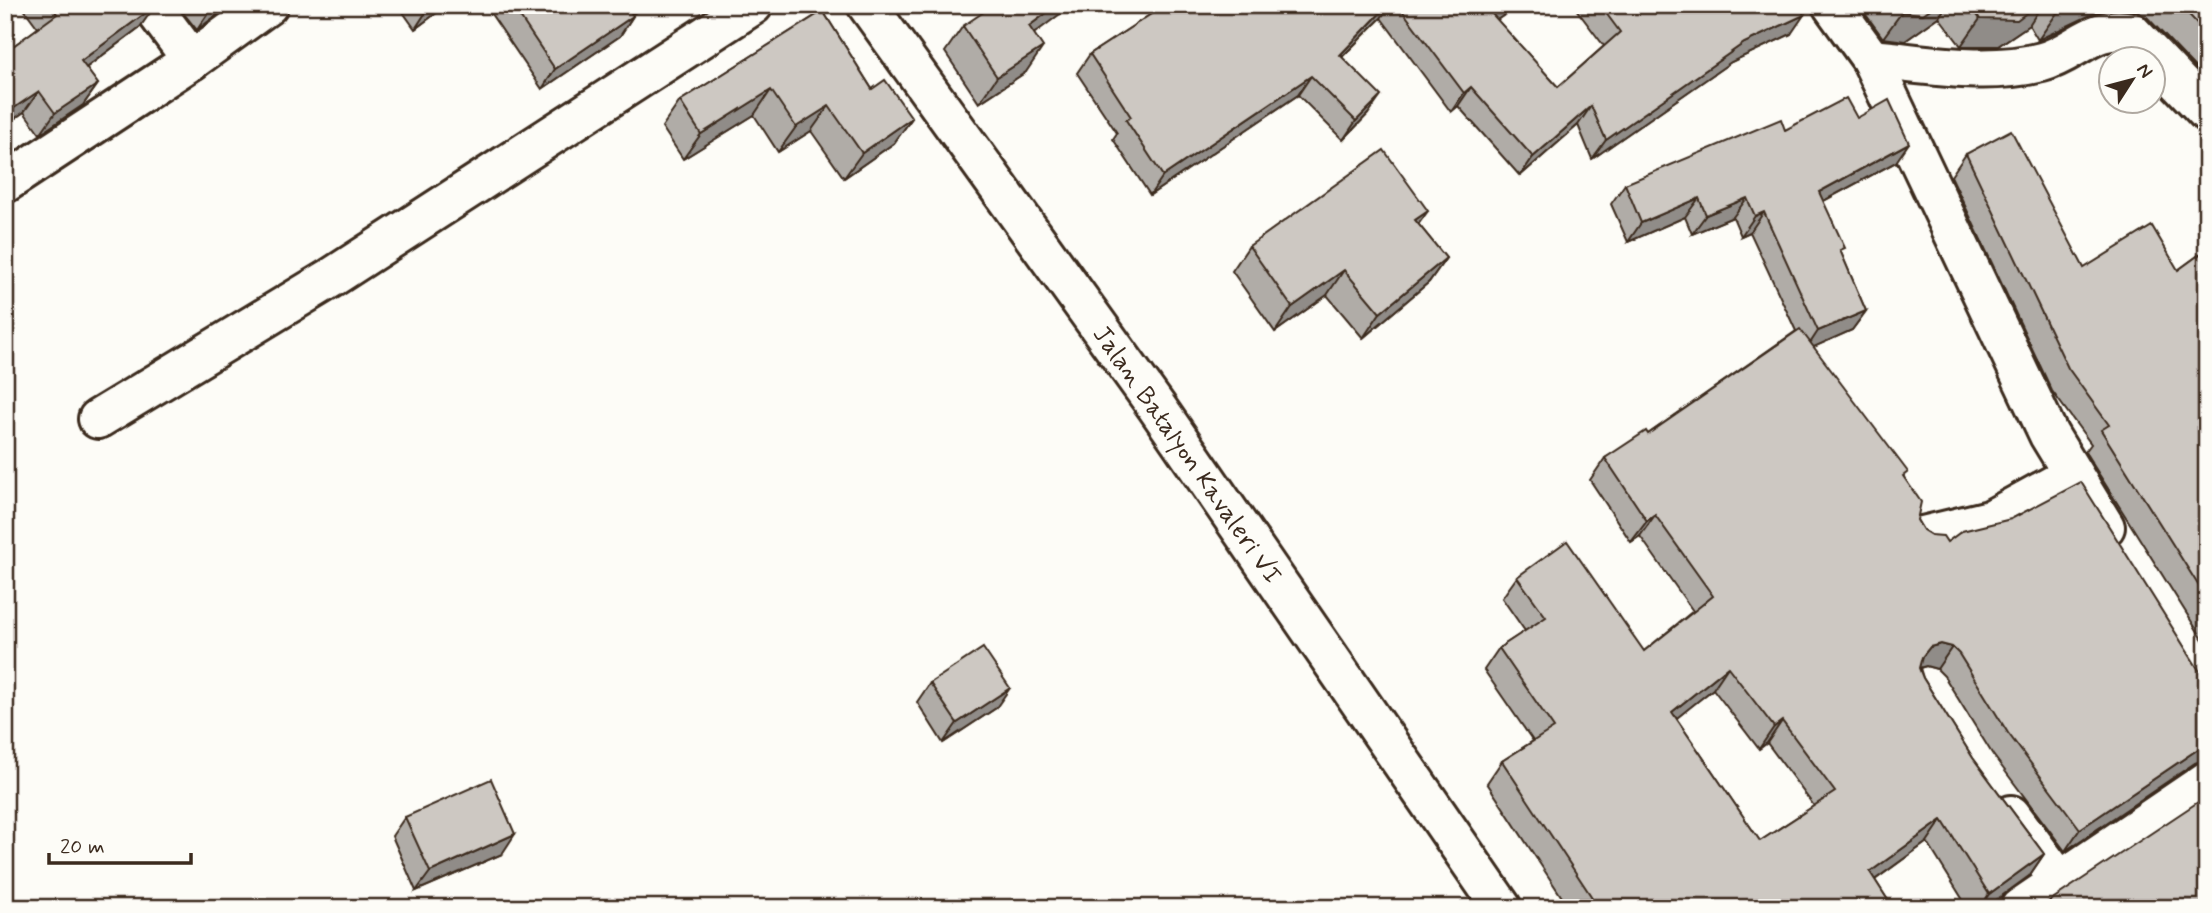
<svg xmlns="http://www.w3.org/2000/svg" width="2212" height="913" font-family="Mynerve,sans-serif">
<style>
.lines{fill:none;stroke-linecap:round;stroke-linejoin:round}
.street-casing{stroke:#3b2a1e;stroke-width:44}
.street{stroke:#fdfcf7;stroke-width:38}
.wall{fill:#b0aca7;stroke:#3b2a1e;stroke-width:2;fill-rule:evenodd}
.shaded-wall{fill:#908c88;stroke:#3b2a1e;stroke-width:2}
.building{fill:#cdc8c2;stroke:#3b2a1e;stroke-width:2;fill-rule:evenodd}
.labels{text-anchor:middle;stroke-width:7;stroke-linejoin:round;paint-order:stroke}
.street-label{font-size:26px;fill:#3b2a1e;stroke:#fdfcf7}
</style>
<rect width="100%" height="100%" fill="#fdfcf7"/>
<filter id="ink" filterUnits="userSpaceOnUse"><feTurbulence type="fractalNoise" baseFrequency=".0143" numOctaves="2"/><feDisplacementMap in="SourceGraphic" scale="14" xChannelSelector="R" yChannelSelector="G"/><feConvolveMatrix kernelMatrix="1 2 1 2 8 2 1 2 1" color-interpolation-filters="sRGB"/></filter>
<g filter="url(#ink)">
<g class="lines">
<defs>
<g id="street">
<polyline points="151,5 192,60"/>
<polyline points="867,5 1156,406 1502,908"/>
<polyline points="1832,5 1871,59 2049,435 2105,527"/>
<path d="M1871 59C1928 64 1986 76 2042 62 2074 54 2095 23 2131 32L2207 112"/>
<polyline points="5,183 192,60 268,5"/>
<polyline points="98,419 331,278 753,5"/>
<polyline points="1923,536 1990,520 2072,475"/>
<polyline points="2011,815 2060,881"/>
<polyline points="2020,908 2207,781"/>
</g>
</defs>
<!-- street casing -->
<use href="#street" class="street-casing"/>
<!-- street -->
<use href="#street" class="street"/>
</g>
<!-- wall -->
<g class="wall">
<polygon points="21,5 154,5 140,27 86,68 98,84 83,105 40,134 24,112 5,125 5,52 38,28"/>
<polygon points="177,5 230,5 197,30"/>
<polygon points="398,5 447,5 415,29"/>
<polygon points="485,5 645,5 632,15 633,16 620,36 542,89"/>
<polygon points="1165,5 1519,5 1497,20 1558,87 1604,46 1573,5 1800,5 1791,34 1731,62 1592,159 1578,125 1520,176 1458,106 1451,112 1381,18 1342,57 1368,114 1343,140 1298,95 1150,195 1113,139 1117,133 1077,73 1090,54"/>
<polygon points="1869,5 2207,5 2207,80 2147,17 2135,11 2119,6 2099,11 2038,40 2029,25 1998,46 1961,46 1939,17 1905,41 1883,38 1864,12"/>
<polygon points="823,11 872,89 912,118 894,143 844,178 811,131 778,152 754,115 683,159 662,127 680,101"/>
<polygon points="963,26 1034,34 1026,72 979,103 945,52"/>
<path d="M1857 118 1896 162 1823 201 1841 253 1866 311 1852 330 1813 347 1904 477 1917 520 1923 530 1931 535 1947 542 2207 759 2195 763 2065 851 1993 755 1944 676 1937 669 1926 666 1920 668 1923 678 1973 758 2044 854 2029 876 1985 908H1968L1927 842 1875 880 1893 908H1569L1487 783 1502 761 1533 741 1484 670 1499 648 1525 631 1502 598 1517 577 1644 651 1693 611 1640 536 1631 542 1590 480 1605 458 1648 434 1796 331 1750 232 1741 236 1733 217 1692 234 1685 217 1628 242 1611 204 1625 184 1785 130ZM1713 689 1759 749 1767 743 1814 806 1760 841 1676 718Z"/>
<polygon points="1966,154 2084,268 2178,270 2207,249 2207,646 2085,452 2091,444 2052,391 1951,176"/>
<polygon points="1418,224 1446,258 1429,282 1363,338 1327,295 1275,332 1232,271 1249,246"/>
<polygon points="930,683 996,708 943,743 917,702"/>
<polygon points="405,817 502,854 416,891 392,836"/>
</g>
<!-- shaded-wall -->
<g class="shaded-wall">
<polygon points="216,5 230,5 197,30 211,9"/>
<polygon points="434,5 447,5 415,29 428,9"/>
<polygon points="631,5 645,5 614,27 628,8"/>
<polygon points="1057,5 1072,5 1011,51 1029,26"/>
<polygon points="1388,5 1390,5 1381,18 1326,73 1340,55"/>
<polygon points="1504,5 1519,5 1479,32 1492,14"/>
<polygon points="1936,5 1947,5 1939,17 1905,41 1883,38 1902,12"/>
<polygon points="2037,5 2042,5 2029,25 1998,46 1961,46 1980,19"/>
<polygon points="2074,5 2138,5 2135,11 2119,6 2099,11 2038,40 2057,13"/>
<polygon points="155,6 140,27 67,82 81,61"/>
<polygon points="1804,15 1791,34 1731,62 1592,159 1606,140 1744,43"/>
<polygon points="633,16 620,36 542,89 555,69"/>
<polygon points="1043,47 1026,72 979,103 997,77"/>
<polygon points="1311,76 1298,95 1150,195 1163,176"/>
<polygon points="98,84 83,105 40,134 55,113"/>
<polygon points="1471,87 1458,106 1451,112 1464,93"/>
<polygon points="771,90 754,115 683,159 701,134"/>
<polygon points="39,91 24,112 5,125 5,114"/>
<polygon points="1381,96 1368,114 1343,140 1356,121"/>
<polygon points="829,106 811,131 778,152 796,127"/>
<polygon points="1591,106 1578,125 1520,176 1533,157"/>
<polygon points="912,118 894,143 844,178 862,153"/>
<polygon points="1909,143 1896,162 1805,211 1819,192"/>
<polygon points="1699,198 1685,217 1628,242 1641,223"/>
<polygon points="1747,198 1733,217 1692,234 1706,215"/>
<polygon points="1428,211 1410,236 1415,220"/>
<polygon points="1764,212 1750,232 1741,236 1755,216"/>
<polygon points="1446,258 1429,282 1363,338 1380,313"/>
<polygon points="1344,270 1327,295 1275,332 1292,307"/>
<polygon points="1866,311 1852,330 1805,351 1818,331"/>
<polygon points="1655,515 1640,536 1631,542 1647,521"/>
<polygon points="1941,644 1952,647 1937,669 1926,666 1915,669 1922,657 1930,647"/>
<polygon points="1728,667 1713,689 1657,734 1672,712"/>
<polygon points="1010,688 996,708 943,743 957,723"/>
<polygon points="1782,721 1767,743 1759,749 1774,727"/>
<polygon points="2207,743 2207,759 2195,763 2065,851 2080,829"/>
<polygon points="1942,820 1927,842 1855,894 1870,872"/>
<polygon points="515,834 502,854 416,891 430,872"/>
<polygon points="2044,854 2029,876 1985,908 1980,908 1989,894"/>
<polygon points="1622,900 1616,908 1610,908"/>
</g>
<!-- building -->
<g class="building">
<polygon points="51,5 154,5 155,6 81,61 98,84 55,113 39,91 5,114 5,52 57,14"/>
<polygon points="426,5 434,5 428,9"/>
<polygon points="512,5 631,5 628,8 633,16 555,69"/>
<polygon points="994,5 1057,5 1029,26 1043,47 997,77 963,26"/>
<polygon points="1165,5 1388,5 1340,55 1381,96 1356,121 1311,76 1163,176 1126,120 1131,117 1090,54"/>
<polygon points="1398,5 1504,5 1492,14 1558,87 1620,32 1600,5 1800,5 1804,15 1744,43 1606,140 1591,106 1533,157 1471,87 1464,93"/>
<polygon points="1897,5 1936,5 1923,14 1902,12"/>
<polygon points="1970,5 2037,5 2017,20 1980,19"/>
<polygon points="2052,5 2074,5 2057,13"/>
<polygon points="2180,5 2207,5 2207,34"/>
<polygon points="823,11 872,89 885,80 912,118 862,153 829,106 796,127 771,90 701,134 680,101"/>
<polygon points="1846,98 1857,118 1889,100 1909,143 1819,192 1845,248 1840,250 1866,311 1818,331 1764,212 1755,216 1747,198 1706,215 1699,198 1641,223 1625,184 1781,119 1785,130"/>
<polygon points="2011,130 2084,268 2152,226 2178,270 2207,249 2207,599 2101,430 2109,425 2068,368 1966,154"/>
<polygon points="1384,150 1428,211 1415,220 1446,258 1380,313 1344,270 1292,307 1249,246"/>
<path d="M1800 329 1908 472 1903 476 1921 502 1917 520 1923 530 1931 535 1943 536 1947 542 1962 531 2011 519 2081 482 2204 678 2207 681V743L2080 829 2008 733 1959 654 1952 647 1941 644 1930 647 1922 657 1919 668 1923 678 1973 758 2044 854 1989 894 1942 820 1870 872 1893 908H1627L1622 900 1610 908H1599L1502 761 1554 728 1499 648 1546 617 1517 577 1567 541 1644 651 1713 596 1655 515 1647 521 1605 458 1646 431 1648 434ZM1728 667 1774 727 1782 721 1835 792 1760 841 1672 712Z"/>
<polygon points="983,648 1010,688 957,723 930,683"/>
<polygon points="491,779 515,834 430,872 405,817"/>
<polygon points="2207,796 2207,908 2042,908 2042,906"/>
</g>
</g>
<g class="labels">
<!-- street labels -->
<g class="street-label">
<text transform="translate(1188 454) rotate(55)" y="9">Jalan Batalyon Kavaleri VI</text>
</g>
</g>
<!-- margin -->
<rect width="2212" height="913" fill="none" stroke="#fdfcf7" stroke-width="28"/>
<rect x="14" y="14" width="2184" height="885" fill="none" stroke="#3b2a1e" stroke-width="2.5" filter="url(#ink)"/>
<!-- north arrow -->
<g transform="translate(2132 80) rotate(54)"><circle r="33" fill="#fdfcf7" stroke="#afa8a0" stroke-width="2"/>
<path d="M0-5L12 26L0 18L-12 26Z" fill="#3b2a1e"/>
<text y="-10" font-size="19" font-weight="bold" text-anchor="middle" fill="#3b2a1e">N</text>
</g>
<!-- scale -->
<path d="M49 853v10h142v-10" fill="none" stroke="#3b2a1e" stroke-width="3.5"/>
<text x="60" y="853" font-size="21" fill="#3b2a1e" stroke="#fdfcf7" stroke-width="5" paint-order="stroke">20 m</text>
</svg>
